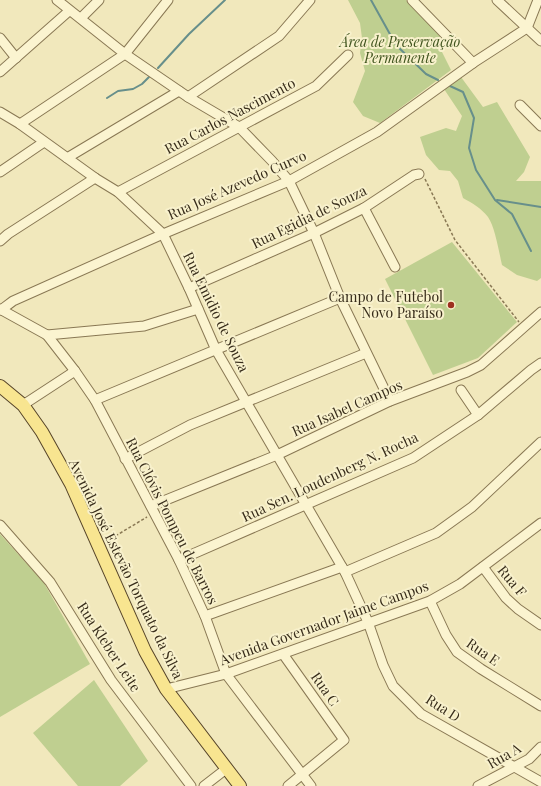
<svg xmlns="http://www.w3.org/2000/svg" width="541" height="786" font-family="'Playfair Display',serif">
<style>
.green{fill:#bfcf90}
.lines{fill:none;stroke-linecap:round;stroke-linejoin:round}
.stream{stroke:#678f8b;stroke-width:2}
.minor-casing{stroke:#897854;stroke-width:11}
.major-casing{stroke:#564429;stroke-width:14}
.path{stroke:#897854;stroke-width:1.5;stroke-dasharray:3 2;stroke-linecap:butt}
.minor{stroke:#fbf4d0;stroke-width:9}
.major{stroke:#f8e590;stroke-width:12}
.poi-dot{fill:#9d3020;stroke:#f8f1cc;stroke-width:1.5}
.labels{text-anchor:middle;stroke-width:4;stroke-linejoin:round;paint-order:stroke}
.park-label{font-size:14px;font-style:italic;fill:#41551f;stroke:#f8f1cc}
.street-label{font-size:14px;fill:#372c1a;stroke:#f8f1cc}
.poi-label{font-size:14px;fill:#372c1a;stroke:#f8f1cc;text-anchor:end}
</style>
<rect width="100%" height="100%" fill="#f1e8bc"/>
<!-- green -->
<g class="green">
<polygon points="348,0 406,0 447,42 440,48 451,70 380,123 363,116 353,102 365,71 360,53 362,38 360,23"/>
<path d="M461 77 483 107 497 102 530 157 524 172 516 181H541V278L537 281 517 275 502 265C499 252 495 227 488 217 481 208 472 203 463 198L458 181 450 171 439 170 426 155 420 137 446 128 456 131 462 116 444 89Z"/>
<polygon points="452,242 517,322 478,358 433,375 385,279"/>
<polygon points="0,534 44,583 90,664 0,717"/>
<polygon points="94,680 148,761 120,786 78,786 33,733"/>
</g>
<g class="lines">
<!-- stream -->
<g class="stream">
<polyline points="371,0 396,45 426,74 438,80"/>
<polyline points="158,68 189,34 225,0"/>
<polyline points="450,86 463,92 474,118 469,148 476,170 495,200 512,214 531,251"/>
<polyline points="107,98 118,91 133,89 142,84 149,77"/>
<polyline points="497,200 541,207"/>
</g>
<defs>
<g id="minor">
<polyline points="57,0 125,54 188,97 239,127 272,161 289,181 314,233 340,298 390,401"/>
<polyline points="412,0 473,63"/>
<polyline points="497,0 541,41"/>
<polyline points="81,18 99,0"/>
<polyline points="0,38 16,58"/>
<polyline points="0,72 69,11"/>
<polyline points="188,97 279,36 310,0"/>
<polyline points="520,105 541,126"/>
<polyline points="0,112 20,124 95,178 118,192 163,234 189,288 216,350 345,572 368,622 383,665 393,686 421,714 541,782"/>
<polyline points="20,124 125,54 168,0"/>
<polyline points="67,158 179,91"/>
<polyline points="0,172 44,142"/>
<polyline points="118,192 316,86 348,55"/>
<polyline points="364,208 395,267"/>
<polyline points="0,241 8,234 95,178"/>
<polyline points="189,288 314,233 364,208 414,175 419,174"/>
<polyline points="0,309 47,335 75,371 95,400 179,560 205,616 226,674 311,786"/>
<polyline points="1,310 13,301 163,234 289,181 377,132 473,63 527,28 538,0"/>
<polyline points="47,335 144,326 198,309"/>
<polyline points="461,390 478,415"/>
<polyline points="95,400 340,298"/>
<polyline points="23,405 75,371"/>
<polyline points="125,459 190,425 366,353"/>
<polyline points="151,506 277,455 390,401 467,372 481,365 541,312"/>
<polyline points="0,525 50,582 111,680 191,786"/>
<polyline points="179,560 413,458 478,415 531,370 541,363"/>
<polyline points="483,567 506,598 518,609 541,625"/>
<polyline points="345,572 436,533 472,507 541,442"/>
<polyline points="430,601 446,635 457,652 481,669 541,706"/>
<polyline points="205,616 342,567"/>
<polyline points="283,654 344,740 288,786"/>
<polyline points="166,689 226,674 430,601 460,584 541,523"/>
<polyline points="204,786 226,769"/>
<polyline points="478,786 529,759 541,747"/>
</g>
<polyline id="major" points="0,386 23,405 42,432 71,484 145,651 166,689 240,786"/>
</defs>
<!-- minor casing -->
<use href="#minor" class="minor-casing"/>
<!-- major casing -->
<use href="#major" class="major-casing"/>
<!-- path -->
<g class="path">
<polyline points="425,179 455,240 519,322"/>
<polyline points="107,541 147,517"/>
</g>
<!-- minor -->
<use href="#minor" class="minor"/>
<!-- major -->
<use href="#major" class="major"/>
</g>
<!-- markers -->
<circle class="poi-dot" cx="451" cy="305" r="4"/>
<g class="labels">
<!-- park labels -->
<g class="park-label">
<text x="400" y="47">Área de Preservação<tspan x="400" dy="16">Permanente</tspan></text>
</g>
<!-- street labels -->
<g class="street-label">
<text transform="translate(230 116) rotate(-28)" y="5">Rua Carlos Nascimento</text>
<text transform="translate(237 185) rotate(-24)" y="5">Rua José Azevedo Curvo</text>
<text transform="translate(309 217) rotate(-26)" y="5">Rua Egidia de Souza</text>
<text transform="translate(216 312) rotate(64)" y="5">Rua Emidio de Souza</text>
<text transform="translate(347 408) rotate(-24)" y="5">Rua Isabel Campos</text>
<text transform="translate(330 477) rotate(-25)" y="5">Rua Sen. Loudenberg N. Rocha</text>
<text transform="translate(172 521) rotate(63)" y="5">Rua Clóvis Pompeu de Barros</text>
<text transform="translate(126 569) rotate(64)" y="5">Avenida José Estevão Torquato da Silva</text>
<text transform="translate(512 581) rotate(50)" y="5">Rua F</text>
<text transform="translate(324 623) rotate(-20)" y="5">Avenida Governador Jaime Campos</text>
<text transform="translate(109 647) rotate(57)" y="5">Rua Kleber Leite</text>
<text transform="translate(483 652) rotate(35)" y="5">Rua E</text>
<text transform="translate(325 689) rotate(55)" y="5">Rua C</text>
<text transform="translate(443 708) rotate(33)" y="5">Rua D</text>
<text transform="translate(504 756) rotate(-30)" y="5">Rua A</text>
</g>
<!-- poi labels -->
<g class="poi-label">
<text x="443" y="302">Campo de Futebol<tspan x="443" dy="16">Novo Paraíso</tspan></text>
</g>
</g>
</svg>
